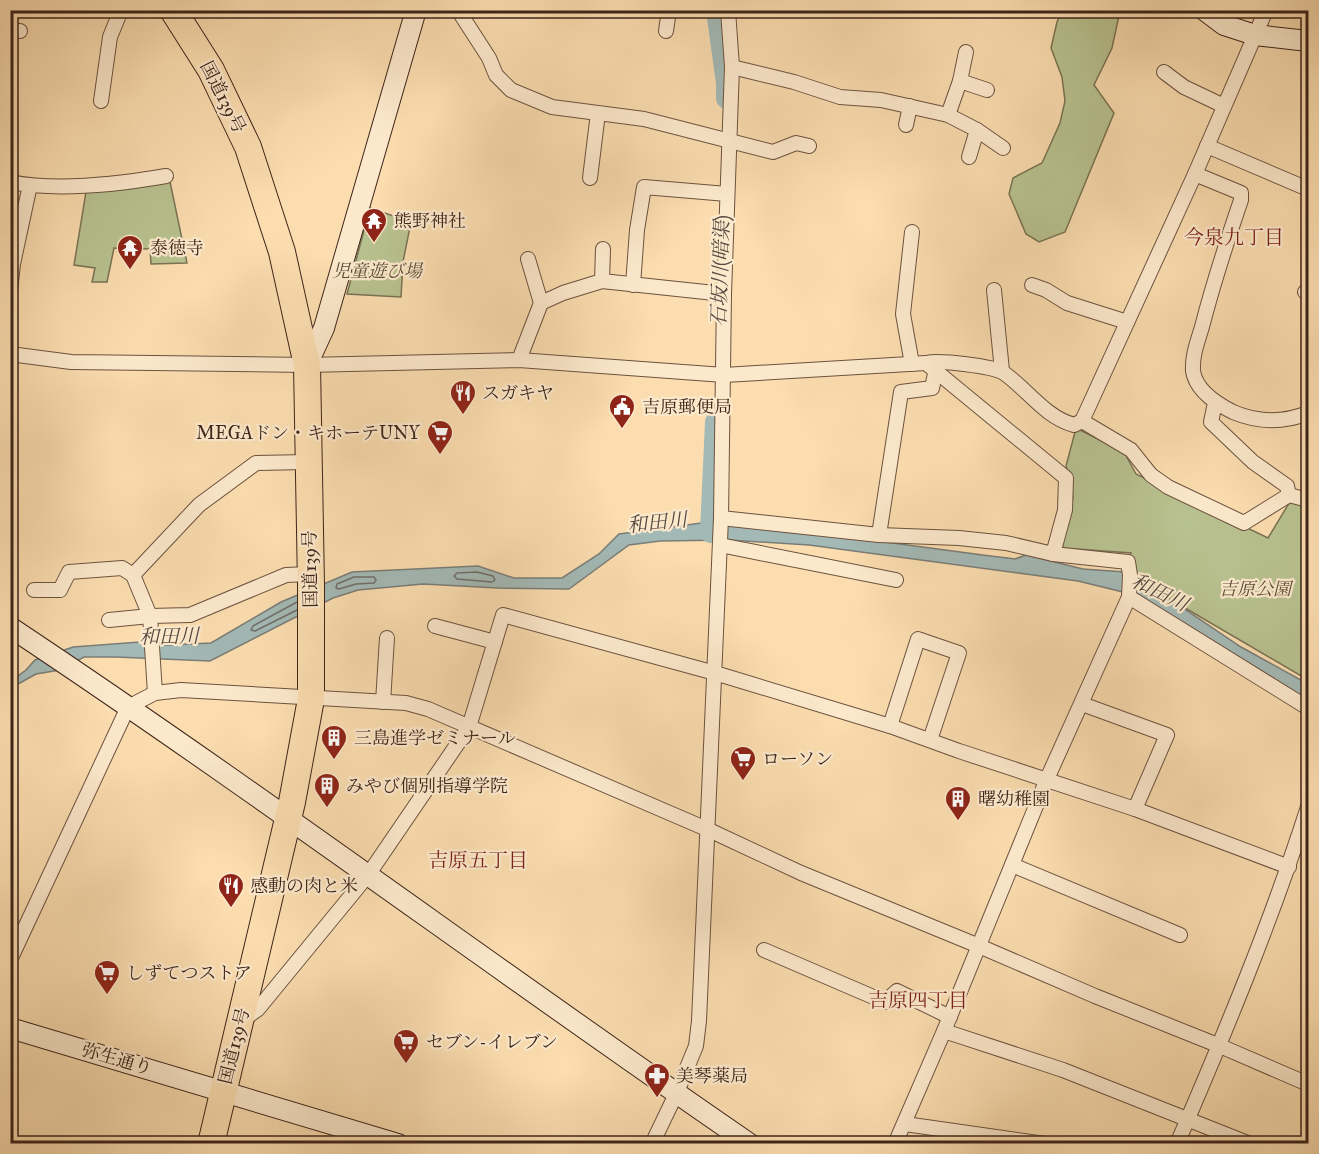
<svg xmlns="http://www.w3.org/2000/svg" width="1319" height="1154" font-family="'IM FELL Great Primer','Noto Serif JP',serif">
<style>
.green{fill:#b8c290;stroke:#7a7354;stroke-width:1.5}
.water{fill:#a3b9b6;stroke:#7a7d77;stroke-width:1.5}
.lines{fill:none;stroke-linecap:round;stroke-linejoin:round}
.shore{stroke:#706e68;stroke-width:1.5}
.river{stroke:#a3b9b6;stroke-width:22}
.street-casing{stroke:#6c523f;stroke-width:16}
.secondary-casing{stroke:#3d2419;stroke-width:22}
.highway-casing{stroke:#3d2419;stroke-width:28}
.street{stroke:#fce9cc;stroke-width:14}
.secondary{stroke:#fce9cc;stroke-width:20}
.highway{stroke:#fbddb0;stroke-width:26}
.labels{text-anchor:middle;stroke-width:4.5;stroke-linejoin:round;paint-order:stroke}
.street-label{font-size:18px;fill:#3d2419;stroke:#fce9cc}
.poi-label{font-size:18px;fill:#3d2419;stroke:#fce9cc;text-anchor:start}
.park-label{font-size:18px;font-style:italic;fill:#5c4c37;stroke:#fce9cc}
.neighbourhood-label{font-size:20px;fill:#7a1f14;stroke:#fce9cc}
.water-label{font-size:20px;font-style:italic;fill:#564940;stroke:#fce9cc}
</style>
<rect width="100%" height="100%" fill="#fbddb0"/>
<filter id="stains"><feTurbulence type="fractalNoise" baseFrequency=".00333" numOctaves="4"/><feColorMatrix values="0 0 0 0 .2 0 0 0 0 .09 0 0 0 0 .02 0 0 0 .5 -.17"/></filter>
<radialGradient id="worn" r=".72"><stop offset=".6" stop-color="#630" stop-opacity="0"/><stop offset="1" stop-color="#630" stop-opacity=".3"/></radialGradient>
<!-- green -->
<g class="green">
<polygon points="1062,11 1120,11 1112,48 1094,85 1114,113 1065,232 1039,242 1026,234 1009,194 1013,178 1042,163 1060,123 1065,101 1062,77 1051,48 1057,22"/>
<polygon points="169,177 187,263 151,264 150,249 114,248 107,282 92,282 95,268 74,265 86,192"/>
<polygon points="370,208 411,222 403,262 401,297 347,294"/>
<polygon points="1076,428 1124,452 1136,474 1268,538 1294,495 1308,500 1308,680 1168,598 1146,582 1125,572 1131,553 1062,548 1073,497 1066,466"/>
</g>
<!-- water -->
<path class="water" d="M709 522C811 530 913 547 1015 559L1026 555 1083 569 1125 572 1168 598 1241 647 1308 684V703L1135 595 1078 581 809 545 728 540 660 541 629 545 569 589 498 588 423 584 358 590 333 598 210 661 116 657H84L60 670 36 674 11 688V681L26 670 35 660 73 647 140 642 166 645 211 643 281 602 352 572 478 566 514 578H562L599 554 619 534Z"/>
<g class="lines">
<!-- shore -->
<g class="shore">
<polygon points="477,572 493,576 495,580 492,582 457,579 454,576 457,573"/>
<polygon points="354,577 374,577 376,580 374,583 356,584 339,589 336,588 337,584"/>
<polyline points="297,602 253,626 251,630 255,631 297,610"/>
</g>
<!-- river -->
<g class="river">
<polyline points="717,10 727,83 727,98"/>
<polyline points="711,532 716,422"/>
</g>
<defs>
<g id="street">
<polyline points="458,10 489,58 496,75 511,90 552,107 644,119 773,152 796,143 809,146"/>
<polyline points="10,31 20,31"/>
<polyline points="666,31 669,10"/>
<polyline points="732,67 794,82 840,97 881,100 948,115 977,130 1003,148"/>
<polyline points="1164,72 1184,87 1224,106"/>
<polyline points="960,81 987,90"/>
<polyline points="101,101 110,37 121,10"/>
<polyline points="948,115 960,81 966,52"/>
<polyline points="906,125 910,106"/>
<polyline points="1207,146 1308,189"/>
<polyline points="969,157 977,130"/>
<path d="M1195 174 1241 193V200C1227 241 1214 281 1203 323 1199 339 1192 353 1193 371 1196 391 1217 404 1233 412 1259 423 1283 423 1308 413"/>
<polyline points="590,178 598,113"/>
<path d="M10 182C56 191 120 184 166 176"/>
<polyline points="528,259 541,303"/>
<polyline points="602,281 603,249"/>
<polyline points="633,285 637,230 644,187 727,194"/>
<polyline points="1032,285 1046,290 1067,303 1127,322"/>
<polyline points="994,290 1002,371"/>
<polyline points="10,291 13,264 30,185"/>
<polyline points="1305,292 1308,293"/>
<path d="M10 354 71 362 307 365 519 360 724 375 926 363C940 360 993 366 1004 373 1028 390 1045 417 1074 425L1082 421 1195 174 1266 10"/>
<polyline points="519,360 541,303 563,293 602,281 724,294"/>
<polyline points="926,363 1066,478 1065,510 1053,554"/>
<polyline points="912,364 903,314 912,232"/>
<polyline points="1215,403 1211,422 1253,462 1287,486 1289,495 1308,500"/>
<polyline points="1082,421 1131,450 1151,475 1168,487 1244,523 1289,495"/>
<polyline points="721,518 879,535 959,538 1006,543 1053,554 1128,562 1130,575 1129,597 1047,779 944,1031 895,1144"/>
<polyline points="879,535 901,392 932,388 936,369"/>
<polyline points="720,545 896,580"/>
<polyline points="133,575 150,616 155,693"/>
<polyline points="34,590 60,590 69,572 122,568 133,575 199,505 256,463 308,462"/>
<polyline points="1129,597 1308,708"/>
<polyline points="109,620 150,616 190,615 286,575 310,574"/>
<polyline points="435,626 495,642"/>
<polyline points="383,702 387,638"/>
<polyline points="1082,704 1167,735 1135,809"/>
<polyline points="890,726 918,639 959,653 930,740"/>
<polyline points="1012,865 1180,935"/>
<polyline points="764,950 885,1002 897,991 950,1017"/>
<polyline points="10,960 128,707 155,693 181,690 406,703 428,709 709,830 801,873 979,946 1095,996 1220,1046 1308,1084"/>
<polyline points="243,1020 258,1009 368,875 469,727 503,615 715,673 890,726 959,751 1135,809 1289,867"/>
<polyline points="944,1031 1063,1070 1250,1144"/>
<polyline points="905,1124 1045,1144"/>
<polyline points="652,1144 677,1092 696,1046 699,1021 721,518 724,294 732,67 728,10"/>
<path d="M1177 1144C1225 1033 1271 922 1308 807"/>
</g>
<g id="secondary">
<polyline points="1204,10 1224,25 1255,35 1308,41"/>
<polyline points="307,365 324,328 416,10"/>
<path d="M10 627C261 794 502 974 750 1144"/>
<polyline points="10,1028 398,1144"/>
</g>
<polyline id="highway" points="173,10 211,70 248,147 282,252 307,365 311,585 311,699 292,802 211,1144"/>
</defs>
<!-- street casing -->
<use href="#street" class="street-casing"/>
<!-- secondary casing -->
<use href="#secondary" class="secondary-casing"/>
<!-- highway casing -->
<use href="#highway" class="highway-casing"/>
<!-- street -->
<use href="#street" class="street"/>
<!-- secondary -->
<use href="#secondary" class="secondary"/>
<!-- highway -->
<use href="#highway" class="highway"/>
</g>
<!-- icons -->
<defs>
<symbol id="temple-pin" viewBox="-11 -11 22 30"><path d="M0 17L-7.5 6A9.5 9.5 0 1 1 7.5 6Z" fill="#8f2418" stroke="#fce9cc"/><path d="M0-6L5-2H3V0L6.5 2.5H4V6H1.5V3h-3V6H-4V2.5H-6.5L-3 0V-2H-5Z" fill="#fff"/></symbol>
<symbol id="restaurant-pin" viewBox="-11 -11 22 30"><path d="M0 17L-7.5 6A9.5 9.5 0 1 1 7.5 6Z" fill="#8f2418" stroke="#fce9cc"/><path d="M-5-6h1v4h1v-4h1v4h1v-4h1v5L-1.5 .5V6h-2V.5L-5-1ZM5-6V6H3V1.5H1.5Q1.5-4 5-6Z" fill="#fff"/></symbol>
<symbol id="civic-pin" viewBox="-11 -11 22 30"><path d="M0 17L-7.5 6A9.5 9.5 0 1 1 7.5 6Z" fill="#8f2418" stroke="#fce9cc"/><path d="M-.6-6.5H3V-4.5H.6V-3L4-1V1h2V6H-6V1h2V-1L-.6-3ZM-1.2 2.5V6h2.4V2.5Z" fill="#fff"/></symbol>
<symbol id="supermarket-pin" viewBox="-11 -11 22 30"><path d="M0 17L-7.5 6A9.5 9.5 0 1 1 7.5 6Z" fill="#8f2418" stroke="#fce9cc"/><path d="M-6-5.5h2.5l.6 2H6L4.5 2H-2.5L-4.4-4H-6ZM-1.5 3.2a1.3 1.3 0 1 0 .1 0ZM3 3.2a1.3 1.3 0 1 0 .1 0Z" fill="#fff"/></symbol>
<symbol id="building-pin" viewBox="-11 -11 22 30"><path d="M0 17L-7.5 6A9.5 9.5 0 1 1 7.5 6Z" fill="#8f2418" stroke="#fce9cc"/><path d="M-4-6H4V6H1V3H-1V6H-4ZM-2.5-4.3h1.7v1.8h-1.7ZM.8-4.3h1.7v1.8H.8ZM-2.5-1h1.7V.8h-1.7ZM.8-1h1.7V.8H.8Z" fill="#fff"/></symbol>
<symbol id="pharmacy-pin" viewBox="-11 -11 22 30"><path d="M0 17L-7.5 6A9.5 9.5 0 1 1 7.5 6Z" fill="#8f2418" stroke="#fce9cc"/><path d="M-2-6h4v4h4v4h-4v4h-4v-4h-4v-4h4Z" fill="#fff"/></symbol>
</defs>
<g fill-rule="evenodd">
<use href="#temple-pin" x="359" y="206" width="30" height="40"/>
<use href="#temple-pin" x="115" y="233" width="30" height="40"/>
<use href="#restaurant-pin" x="448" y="378" width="30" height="40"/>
<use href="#civic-pin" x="607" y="392" width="30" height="40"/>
<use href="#supermarket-pin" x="425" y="418" width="30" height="40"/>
<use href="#building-pin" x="319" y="723" width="30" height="40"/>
<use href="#supermarket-pin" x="728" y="744" width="30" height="40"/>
<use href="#building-pin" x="312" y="771" width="30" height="40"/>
<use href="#building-pin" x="943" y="784" width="30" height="40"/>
<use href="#restaurant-pin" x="216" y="871" width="30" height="40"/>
<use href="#supermarket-pin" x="92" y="958" width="30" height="40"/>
<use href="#supermarket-pin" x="391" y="1027" width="30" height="40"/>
<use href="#pharmacy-pin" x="642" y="1061" width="30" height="40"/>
</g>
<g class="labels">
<!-- street labels -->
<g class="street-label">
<text transform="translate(223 97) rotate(63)" y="6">国道139号</text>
<text transform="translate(310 569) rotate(-91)" y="6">国道139号</text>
<text transform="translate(234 1046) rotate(-76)" y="6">国道139号</text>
<text transform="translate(117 1059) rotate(16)" y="6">弥生通り</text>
</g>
<!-- poi labels -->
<g class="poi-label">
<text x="394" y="227">熊野神社</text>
<text x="150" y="254">泰徳寺</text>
<text x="482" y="399">スガキヤ</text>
<text x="642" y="413">吉原郵便局</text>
<text x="420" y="439" text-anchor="end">MEGAドン・キホーテUNY</text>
<text x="354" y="744">三島進学ゼミナール</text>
<text x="762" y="765">ローソン</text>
<text x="346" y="792">みやび個別指導学院</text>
<text x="978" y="805">曙幼稚園</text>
<text x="250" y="892">感動の肉と米</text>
<text x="126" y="979">しずてつストア</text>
<text x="426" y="1048">セブン-イレブン</text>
<text x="676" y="1082">美琴薬局</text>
</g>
<!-- park labels -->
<g class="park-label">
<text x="377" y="277">児童遊び場</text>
<text x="1255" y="595">吉原公園</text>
</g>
<!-- neighbourhood labels -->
<g class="neighbourhood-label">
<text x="1234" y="244">今泉九丁目</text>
<text x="478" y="867">吉原五丁目</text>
<text x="918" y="1007">吉原四丁目</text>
</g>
<!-- water labels -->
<g class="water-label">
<text transform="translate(720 271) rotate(-88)" y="7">石坂川(暗渠)</text>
<text transform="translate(657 522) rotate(-6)" y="7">和田川</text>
<text transform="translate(1160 592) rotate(26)" y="7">和田川</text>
<text transform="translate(169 636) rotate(-1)" y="7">和田川</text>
</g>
</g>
<!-- margin -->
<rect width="1319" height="1154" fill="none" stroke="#fbddb0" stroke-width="36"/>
<rect x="12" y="12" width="1295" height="1130" fill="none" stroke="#3d2419" stroke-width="3"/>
<rect x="18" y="18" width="1283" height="1118" fill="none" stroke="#3d2419" stroke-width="1.5"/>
<rect width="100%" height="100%" filter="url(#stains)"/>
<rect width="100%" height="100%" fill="url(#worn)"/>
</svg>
